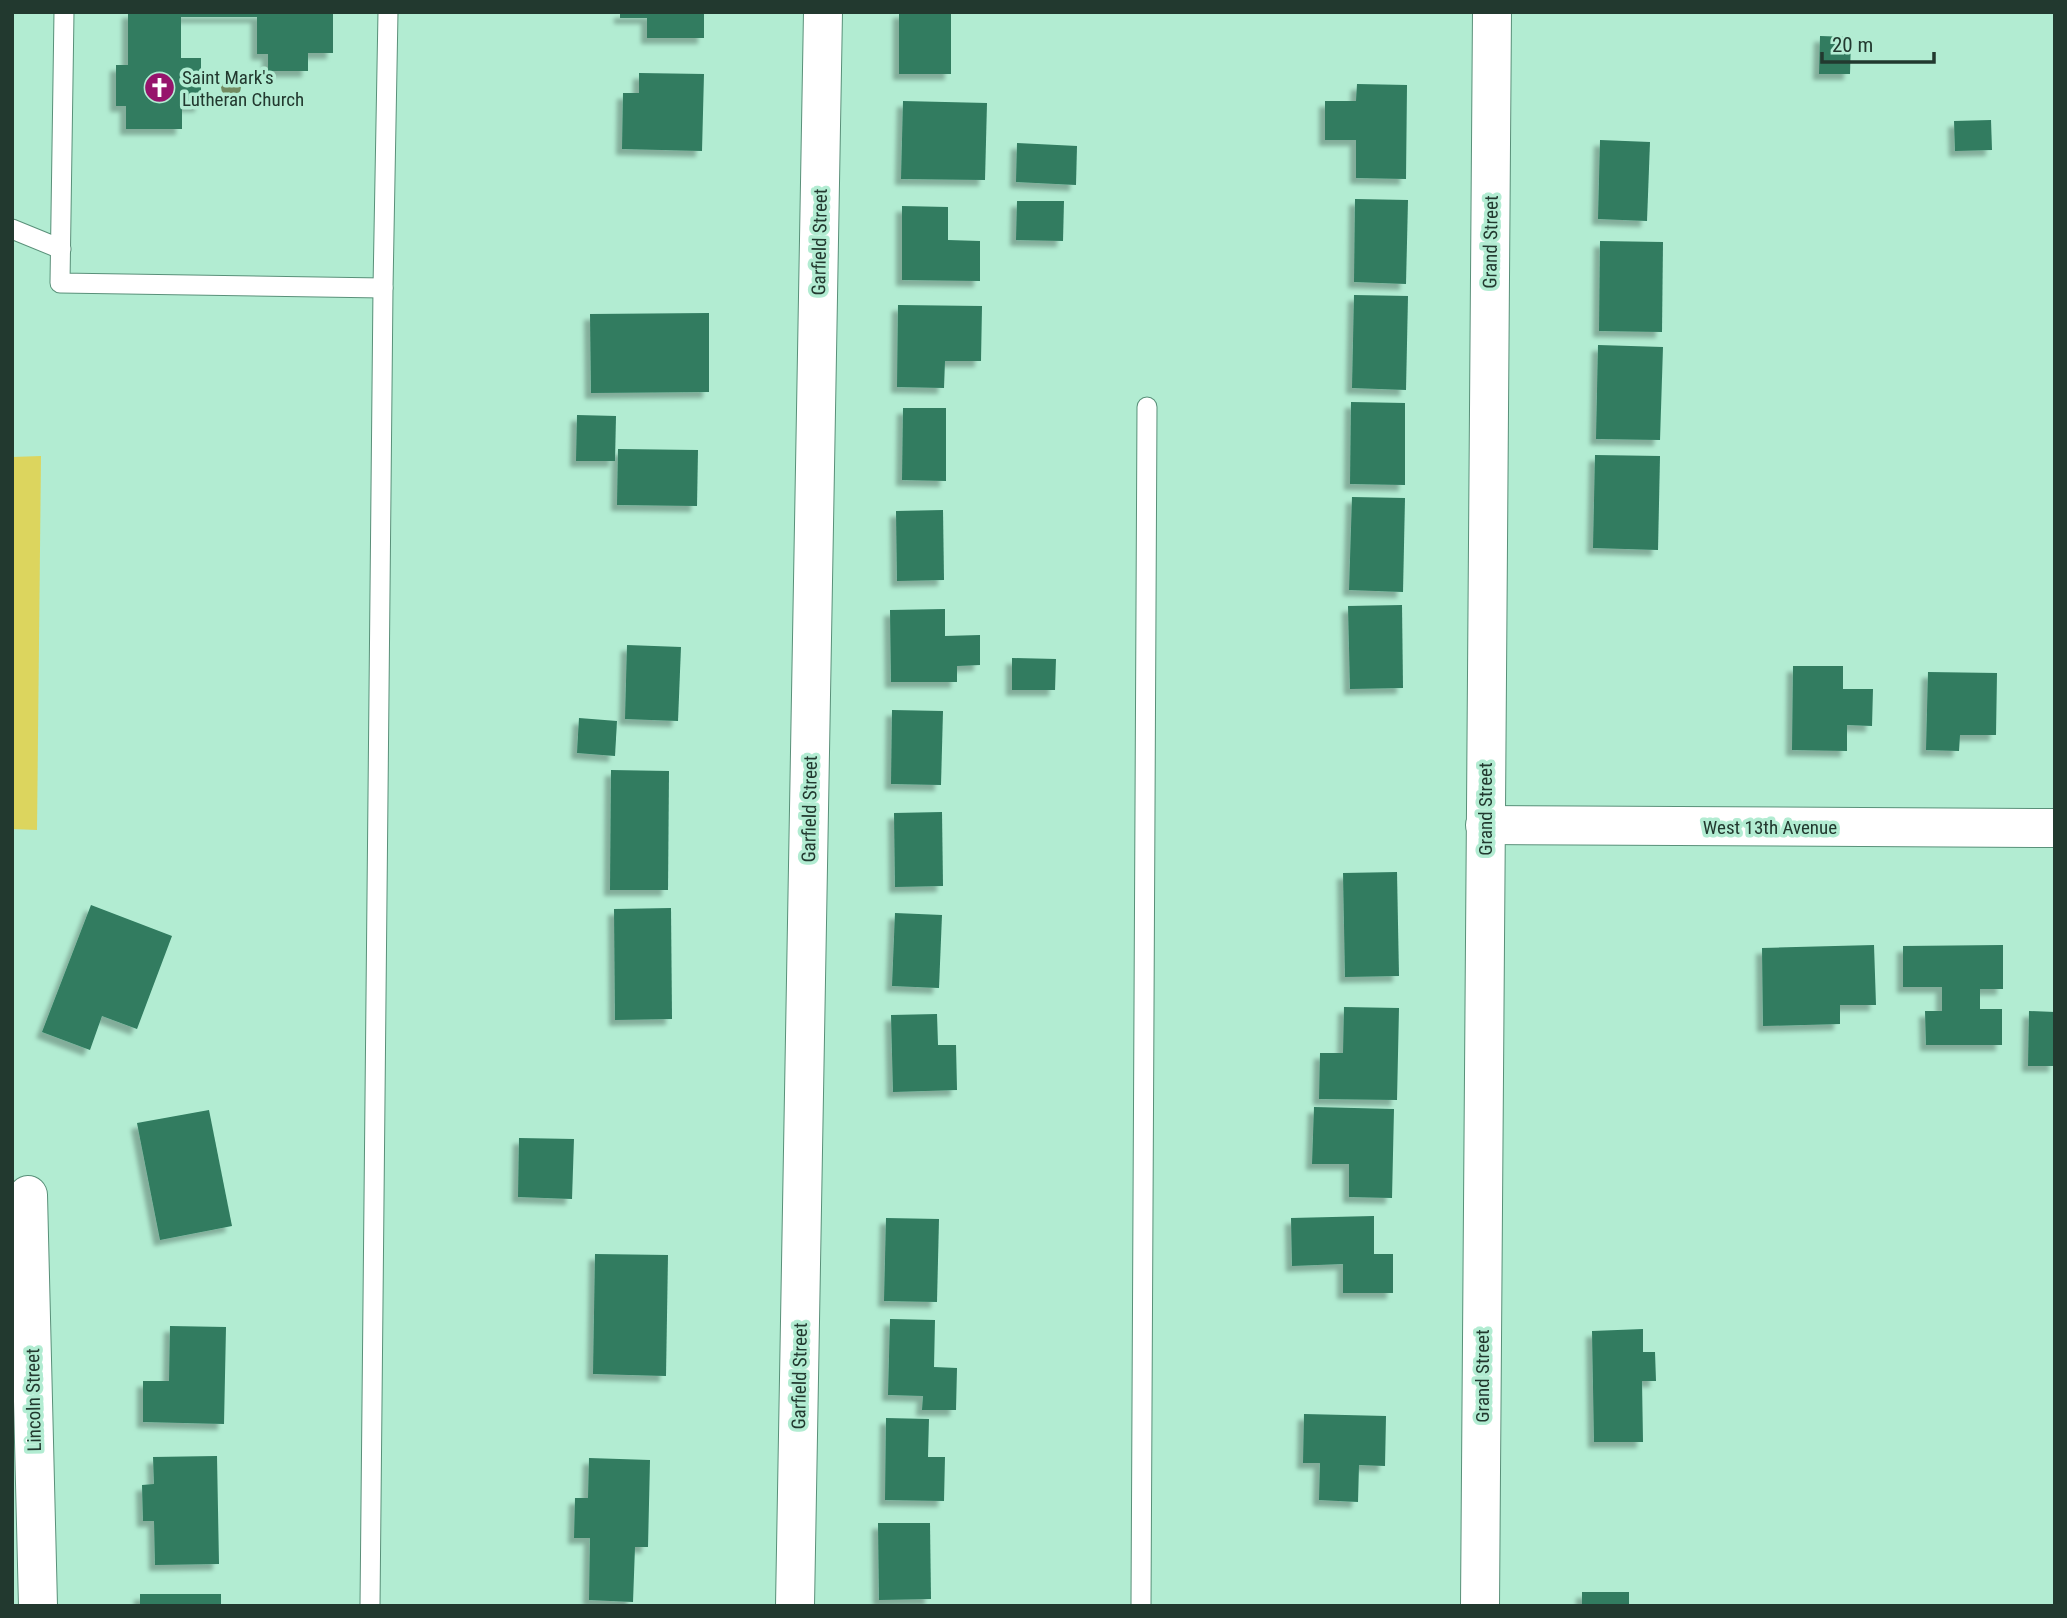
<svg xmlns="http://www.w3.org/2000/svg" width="2067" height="1618" font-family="'Roboto Condensed',sans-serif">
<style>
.green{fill:#dcd55e}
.building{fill:#307c60;filter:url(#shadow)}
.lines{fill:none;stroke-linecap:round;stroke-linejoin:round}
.service-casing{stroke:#599079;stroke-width:21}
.minor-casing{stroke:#599079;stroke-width:40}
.service{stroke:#fff;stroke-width:19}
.minor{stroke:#fff;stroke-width:38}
.tree{fill:#728b61}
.labels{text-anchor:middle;stroke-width:7;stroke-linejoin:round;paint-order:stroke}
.poi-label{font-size:19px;fill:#22392f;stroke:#b2ecd2;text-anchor:start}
.street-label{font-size:19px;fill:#22392f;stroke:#b2ecd2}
</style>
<defs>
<filter id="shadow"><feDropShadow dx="-6" dy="6" stdDeviation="2" flood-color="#0004"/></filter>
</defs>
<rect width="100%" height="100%" fill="#b2ecd2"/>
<!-- green -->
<polygon class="green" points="41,456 37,830 12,829 12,457"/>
<!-- building -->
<g class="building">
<polygon points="128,12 333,12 333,53 308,53 308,71 268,71 268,54 257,54 257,17 181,17 181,58 201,58 201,106 182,106 182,129 126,129 126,106 116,106 116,65 128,65"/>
<polygon points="620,12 704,12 704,38 647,38 647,18 620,18"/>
<rect x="899" y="12" width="52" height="62"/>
<polygon points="1820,36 1851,37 1850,74 1819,74"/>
<polygon points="639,73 704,74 702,151 622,149 623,93 639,93"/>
<polygon points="1357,84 1407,85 1406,179 1356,178 1356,140 1325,140 1325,101 1356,101"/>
<polygon points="903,101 987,103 985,180 901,179"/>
<polygon points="1991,120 1992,150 1955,151 1954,121"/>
<polygon points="1600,140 1650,142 1647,221 1598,219"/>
<polygon points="1017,143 1077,146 1076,185 1016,182"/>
<polygon points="1355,199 1408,200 1406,284 1354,282"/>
<polygon points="1017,201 1064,201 1063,241 1016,240"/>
<polygon points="902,206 948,207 948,240 980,241 980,281 902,280"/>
<polygon points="1600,241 1663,242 1662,332 1599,331"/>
<polygon points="1354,295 1408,296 1406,390 1352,388"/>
<polygon points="898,305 982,306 981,361 945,361 944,388 897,387"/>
<polygon points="709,313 709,392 591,393 590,314"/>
<polygon points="1598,345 1663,347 1660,440 1596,439"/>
<polygon points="1351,402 1405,403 1405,485 1350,484"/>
<polygon points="903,408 946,408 946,481 902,480"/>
<polygon points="577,415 616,416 615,461 576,461"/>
<polygon points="618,449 698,450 697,506 617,505"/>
<polygon points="1595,455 1660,456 1658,550 1593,548"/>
<polygon points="1352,497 1405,498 1403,592 1349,590"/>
<polygon points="943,510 944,580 897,581 896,511"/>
<polygon points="1402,605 1403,688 1350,689 1348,606"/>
<polygon points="945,609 945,636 980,635 980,665 957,666 957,682 891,682 890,610"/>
<polygon points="627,645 681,647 678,721 625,719"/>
<polygon points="1012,658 1056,659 1055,690 1012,690"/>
<polygon points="1793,666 1843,666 1843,689 1873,689 1872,726 1847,725 1847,751 1792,750"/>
<polygon points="1928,672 1997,673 1996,735 1960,735 1959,751 1926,750"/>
<polygon points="892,710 943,711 941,785 891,784"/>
<polygon points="579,718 617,721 615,756 577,753"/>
<polygon points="611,770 669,771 668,890 610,890"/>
<polygon points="942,812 943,886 895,887 894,813"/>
<polygon points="1397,872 1399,976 1345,977 1343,873"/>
<polygon points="91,905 172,936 137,1029 102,1016 90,1050 42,1032"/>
<polygon points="671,908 672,1019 615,1020 614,909"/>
<polygon points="895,913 942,915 939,988 892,986"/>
<polygon points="1874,945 1876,1005 1840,1005 1840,1024 1763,1026 1762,948"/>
<polygon points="2003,945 2003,989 1980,989 1980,1009 2002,1009 2002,1045 1926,1045 1925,1011 1942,1011 1942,987 1903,987 1903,946"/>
<polygon points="1344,1007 1399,1008 1397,1100 1319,1099 1320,1053 1343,1053"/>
<polygon points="2029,1011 2055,1012 2055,1066 2028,1066"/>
<polygon points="937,1014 938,1045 956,1045 957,1090 893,1092 891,1015"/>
<polygon points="1314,1107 1394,1109 1392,1198 1349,1197 1349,1164 1312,1164"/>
<polygon points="209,1110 232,1226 160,1240 137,1123"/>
<polygon points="519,1138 574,1139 572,1199 518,1197"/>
<polygon points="1374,1216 1374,1254 1393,1254 1393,1293 1343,1293 1343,1264 1292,1266 1291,1218"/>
<polygon points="886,1218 939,1219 937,1302 884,1301"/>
<polygon points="595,1254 668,1255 666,1376 593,1374"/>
<polygon points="890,1319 935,1320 934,1367 957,1368 956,1410 922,1410 923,1396 888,1395"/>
<polygon points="170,1326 226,1327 224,1424 143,1422 143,1381 169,1381"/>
<polygon points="1643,1329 1643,1352 1655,1352 1656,1381 1642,1381 1643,1442 1594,1442 1592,1331"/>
<polygon points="1304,1414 1386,1416 1385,1466 1359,1465 1358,1502 1319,1500 1320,1463 1303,1463"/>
<polygon points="886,1418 929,1419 928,1457 945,1457 944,1501 885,1500"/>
<polygon points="217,1456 219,1564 155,1565 154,1521 143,1521 142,1485 154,1484 153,1457"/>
<polygon points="589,1458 650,1460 648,1547 635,1547 633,1602 589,1600 590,1538 574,1538 575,1498 588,1498"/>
<polygon points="878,1523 930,1523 931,1599 879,1600"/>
<rect x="1582" y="1592" width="47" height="14"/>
<rect x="140" y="1594" width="81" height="12"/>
</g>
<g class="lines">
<defs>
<g id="service">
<polyline points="64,12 60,283 383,288"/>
<polyline points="12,229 61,249"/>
<polyline points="370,1606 383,288 388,12"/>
<polyline points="1141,1606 1147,407"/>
</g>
<g id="minor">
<polyline points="1485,825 2055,828"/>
<polyline points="28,1195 38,1606"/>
<polyline points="795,1606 823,12"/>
<polyline points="1480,1606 1492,12"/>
</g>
</defs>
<!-- service casing -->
<use href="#service" class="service-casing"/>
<!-- minor casing -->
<use href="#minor" class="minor-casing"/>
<!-- service -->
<use href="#service" class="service"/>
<!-- minor -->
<use href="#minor" class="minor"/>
</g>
<!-- trees -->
<circle class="tree" cx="231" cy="87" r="10"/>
<!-- icons -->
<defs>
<symbol id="church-disc" viewBox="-11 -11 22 22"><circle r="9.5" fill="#96146c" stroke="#b2ecd2"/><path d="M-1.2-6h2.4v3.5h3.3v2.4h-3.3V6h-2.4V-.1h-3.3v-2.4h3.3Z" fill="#fff"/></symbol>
</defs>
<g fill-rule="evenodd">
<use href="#church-disc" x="142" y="70" width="35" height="35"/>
</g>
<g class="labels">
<!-- poi labels -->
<g class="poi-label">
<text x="182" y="84">Saint Mark's<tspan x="182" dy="22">Lutheran Church</tspan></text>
</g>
<!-- street labels -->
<g class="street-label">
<text transform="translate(819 242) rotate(-89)" y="7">Garfield Street</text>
<text transform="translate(1490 242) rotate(-89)" y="7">Grand Street</text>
<text transform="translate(809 809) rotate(-89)" y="7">Garfield Street</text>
<text transform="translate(1485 809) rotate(-90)" y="7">Grand Street</text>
<text x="1770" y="834">West 13th Avenue</text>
<text transform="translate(799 1376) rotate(-89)" y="7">Garfield Street</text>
<text transform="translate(1482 1376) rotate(-90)" y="7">Grand Street</text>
<text transform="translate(33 1400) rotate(-91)" y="7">Lincoln Street</text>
</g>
</g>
<!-- border -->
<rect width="2067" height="1618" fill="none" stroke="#22392f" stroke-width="28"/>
<!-- scale -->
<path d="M1822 52v10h112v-10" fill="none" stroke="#22392f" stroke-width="3.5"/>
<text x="1832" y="52" font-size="21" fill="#22392f" stroke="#b2ecd2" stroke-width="5" paint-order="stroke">20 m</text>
</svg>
